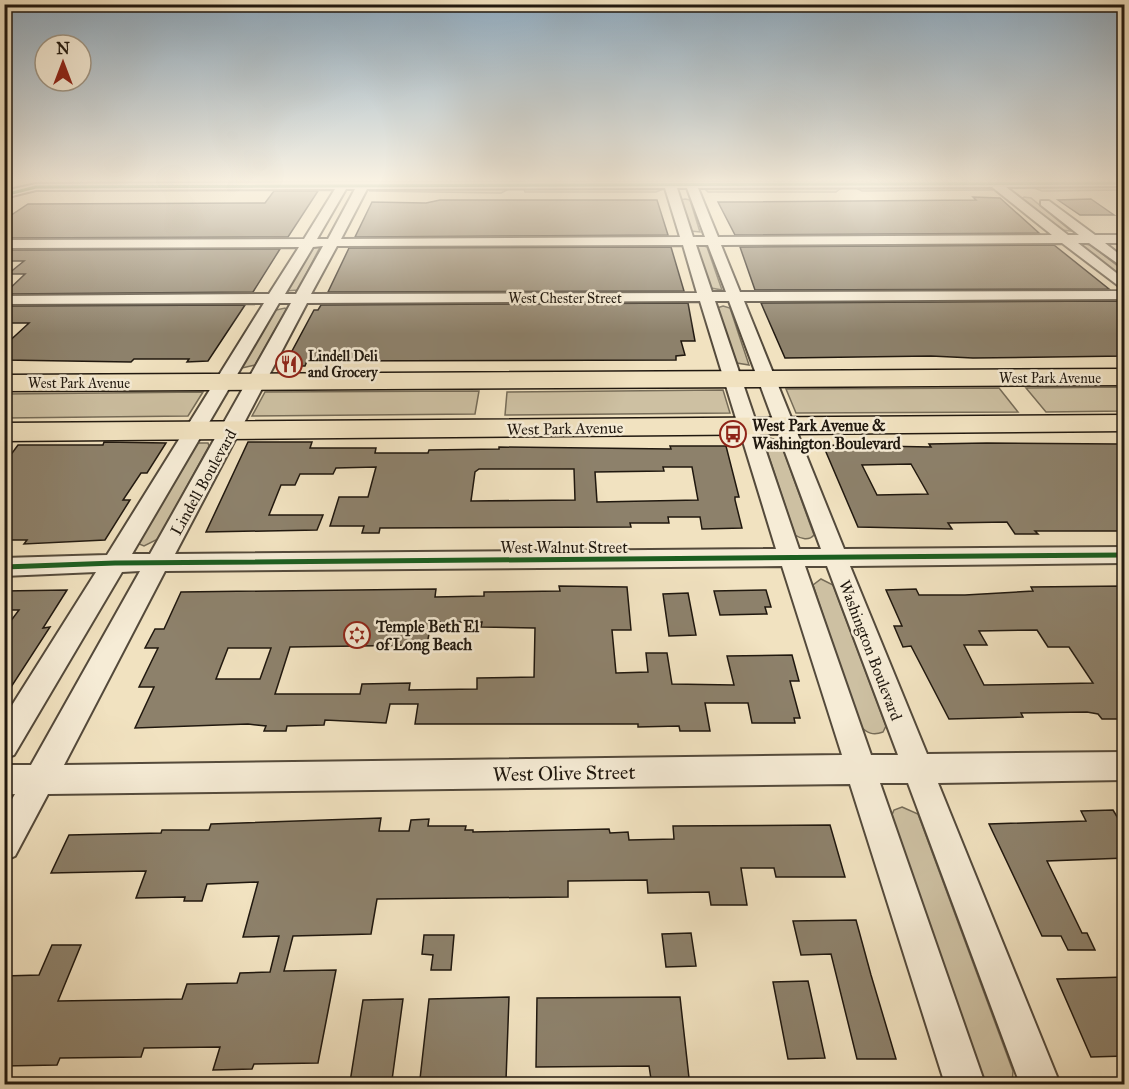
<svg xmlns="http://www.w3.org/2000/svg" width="1129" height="1089" font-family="'IM FELL Great Primer',serif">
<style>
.green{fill:#cdc0a2;stroke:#766c58;stroke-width:1.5}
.building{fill:#8d816b;stroke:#20180f;stroke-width:1.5;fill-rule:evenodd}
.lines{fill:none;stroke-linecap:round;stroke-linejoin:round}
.minor-casing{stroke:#544a3b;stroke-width:4}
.highway-casing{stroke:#20180f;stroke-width:3}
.minor{fill:#f6ecd6;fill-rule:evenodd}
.highway{fill:#f1e2c0;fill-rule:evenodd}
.cycleway-far1-casing{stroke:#f6ecd6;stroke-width:5}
.cycleway-casing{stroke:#f6ecd6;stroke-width:9}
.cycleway-far1{stroke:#1b5e20;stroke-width:3}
.cycleway{stroke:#1b5e20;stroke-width:5}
.labels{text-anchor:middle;stroke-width:5;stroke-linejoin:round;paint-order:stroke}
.far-street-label{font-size:14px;fill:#20180f;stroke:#f6ecd6}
.far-poi-label{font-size:14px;font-weight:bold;fill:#20180f;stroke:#f6ecd6;text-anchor:start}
.poi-label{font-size:16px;font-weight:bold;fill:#20180f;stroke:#f6ecd6;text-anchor:start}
.street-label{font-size:16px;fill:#20180f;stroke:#f6ecd6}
.near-street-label{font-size:20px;fill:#20180f;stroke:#f6ecd6}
</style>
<rect width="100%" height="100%" fill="#f1e2c0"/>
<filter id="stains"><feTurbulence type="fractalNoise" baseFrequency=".00333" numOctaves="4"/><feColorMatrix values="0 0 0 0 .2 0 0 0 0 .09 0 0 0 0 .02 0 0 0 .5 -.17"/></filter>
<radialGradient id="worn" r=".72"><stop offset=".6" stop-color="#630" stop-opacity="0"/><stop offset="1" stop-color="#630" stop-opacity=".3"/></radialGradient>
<!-- green -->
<g class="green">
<polygon points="1124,185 1124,190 1042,191 1032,187"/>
<polygon points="983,186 993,190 862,191 856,188"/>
<polygon points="703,187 835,187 840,189 836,192 708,192"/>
<polygon points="375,188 505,188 507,190 501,193 369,191"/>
<polygon points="529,188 657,188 661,190 656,192 525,192 524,189"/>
<polygon points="1024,197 1031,198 1071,231 1060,230 1021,199"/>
<polygon points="685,199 690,200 700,232 690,231 680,200"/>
<polygon points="1084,244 1091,245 1124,271 1124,280 1081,246"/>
<polygon points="701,245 707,247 722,290 711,288 697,247"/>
<polygon points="320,247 298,290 286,291 312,248"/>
<polygon points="723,306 730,308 749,365 737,363 717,308"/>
<polygon points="285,308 286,310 255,365 242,368 240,366 272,311"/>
<polygon points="1124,387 1124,411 1046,412 1026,388"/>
<polygon points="999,388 1018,412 796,413 786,389"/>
<polygon points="723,390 730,413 505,415 507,392"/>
<polygon points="479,391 475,414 252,416 265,392"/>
<polygon points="203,392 188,416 5,418 5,394"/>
<path d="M770 438 780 441 814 535C809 541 801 539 795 535L764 442Z"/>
<polygon points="197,443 208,443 209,446 158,539 144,546 139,544 136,540 192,446"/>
<path d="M821 579 833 585 886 726 883 732C873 736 867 733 860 726L813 585Z"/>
<polygon points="902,807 918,814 1013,1071 1012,1084 987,1084 979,1075 891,817 894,810"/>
</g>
<!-- building -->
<g class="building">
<polygon points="274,191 318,191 288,237 4,238 4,220 28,204 265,203"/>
<polygon points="973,197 1000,198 1039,233 735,235 718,202 976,200"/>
<polygon points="1091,199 1114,215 1080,215 1058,200"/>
<polygon points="440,200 657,200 668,235 355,237 372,202 426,203"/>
<polygon points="1054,245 1109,289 755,290 740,247"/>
<polygon points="671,247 684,291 328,292 349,248"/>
<polygon points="280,249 253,292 4,294 25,274 8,274 24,261 4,261 4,250"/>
<polygon points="1124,301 1125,356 973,358 931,356 785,358 761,303"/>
<polygon points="688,303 695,341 681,341 685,355 676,356 676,360 307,361 305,366 284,366 314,310 318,310 321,305"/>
<polygon points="245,305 208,361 187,362 189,359 134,359 131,362 4,360 4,346 29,323 4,323 4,306"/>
<polygon points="104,442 166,443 147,473 141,473 123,500 130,500 105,540 24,544 27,540 4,540 4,464 18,445 103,445"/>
<path d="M248 442H312L310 448H376L375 453H428L429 450 499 449V447L671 449 670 446H726L739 497H735V500L742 528 702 529 700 517H668L669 523H630L631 527 380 528 379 533H362L364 526H330L339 497H368L376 467 336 468 333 474H300L295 485H281L269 515H323L317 530 206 532ZM663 467H692L698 500 597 502 595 472 664 471ZM479 469H574L575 500 471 501 475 472Z"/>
<path d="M987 443 1118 444 1125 451V531H1035L1038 534H1015L1007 522 948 523 952 529 858 527 823 445 931 447 929 444ZM911 464 928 494 877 495 862 465Z"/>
<path d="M559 586 627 587 631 630H612L616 673 648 672 646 653H667L672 684 734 685 727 656 792 655 799 681H790L800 718H794L795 723H752L748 703H705L710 731H680L679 726 638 727V724H415L418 704H390L386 723 325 720 324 725 287 726 286 731H264L266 726 248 724 135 728 154 687H139L158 648H145L155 629H164L181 592 436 589 435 597 484 596V592L560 591ZM431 622H482L481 627 535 628 534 677 477 678V689L409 690 410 683 362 684 360 694H275L290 647 427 645ZM228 648H271L260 679H216Z"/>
<path d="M1125 586V719H1102L1098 714 1087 712 1021 713 1023 717 949 719 911 646 903 647 894 626H902L886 590 916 589 919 595H965L1033 591 1031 587ZM1037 630 1048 647H1069L1093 683 984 685 964 645H987L979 631Z"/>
<polygon points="67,590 43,628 50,627 4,698 4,630 19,610 4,610 4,591"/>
<polygon points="766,590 771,607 765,607 767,614 720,615 714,591"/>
<polygon points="688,593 696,635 669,636 663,594"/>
<polygon points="1113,810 1125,830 1125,858 1047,861 1082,933 1087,933 1095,950 1068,950 1061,936 1042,936 989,824 1086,821 1081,811"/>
<polygon points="381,818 379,831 409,831 411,820 429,819 428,826 466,826 465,830 473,830 473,832 609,829 610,833 628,832 629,840 674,839 673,826 830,825 845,877 776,877 774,868 741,868 747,905 711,905 709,892 648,893 647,880 568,881 568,897 377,899 371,934 293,936 284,971 336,970 318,1063 254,1064 252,1069 213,1070 220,1047 144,1048 141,1057 60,1058 57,1065 4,1066 4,976 39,975 52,945 81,945 58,1001 182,999 187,984 237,983 240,973 270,972 279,936 243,937 258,882 207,884 202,901 184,901 185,897 136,898 146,871 51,873 69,835 161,833 162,830 209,830 211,824"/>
<polygon points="856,920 871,975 896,1059 857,1059 831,954 801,955 793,921"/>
<polygon points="691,933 696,966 666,967 662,934"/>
<polygon points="424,935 454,935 451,970 431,970 433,955 422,954"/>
<polygon points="1125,977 1125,1056 1091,1057 1057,979"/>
<polygon points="808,981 825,1058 788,1059 773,982"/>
<polygon points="509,997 506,1080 420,1079 429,999"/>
<polygon points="680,997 689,1078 651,1079 649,1066 536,1067 537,998"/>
<polygon points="403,999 392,1080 350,1082 363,1000"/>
</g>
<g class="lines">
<defs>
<path id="minor" d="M340 182H1124V186L1006 187 1068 235H1079L1041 205V201H1049L1095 235H1124V243H1105L1124 258V268L1089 243H1078L1124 279V290L1062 243 721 245 740 292 1124 291V299L744 301 844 549 1124 547V563L850 566 927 754 1124 752V780L938 783 1060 1084H1020L908 783H880L985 1084H945L850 784 48 794 15 856 4 861V813L15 794 4 795V765H31L140 571 122 572 14 755 4 758V718L96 572 4 576V558L107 555 264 303 4 304V296L269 294 299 247 4 248V240L304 239 335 189 36 190 4 198V191L36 184ZM992 187 1052 235 718 237 698 188ZM665 188 680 237 341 239 367 189ZM677 188H687L705 237H693ZM346 189H355L328 239H317ZM683 245 697 293 311 294 337 246ZM696 245H708L726 292H712ZM323 246 296 294H285L313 247ZM700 301 776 549 175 554 307 303ZM715 301H729L821 549H799ZM279 303H291L150 554H132ZM782 566 842 755 64 765 165 571ZM805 566H827L898 755H871Z"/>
<g id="highway">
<polygon points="1124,369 1124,385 4,391 4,375"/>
<polygon points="1124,415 1124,431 4,441 4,423"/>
</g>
</defs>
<!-- minor casing -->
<use href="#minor" class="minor-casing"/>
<!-- highway casing -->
<use href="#highway" class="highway-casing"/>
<!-- minor -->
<use href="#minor" class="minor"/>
<!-- highway -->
<use href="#highway" class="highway"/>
<defs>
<polyline id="cycleway-far1" points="4,195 36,187 1124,183"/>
<polyline id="cycleway" points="4,567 115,563 1124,555"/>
</defs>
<!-- cycleway-far1 casing -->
<use href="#cycleway-far1" class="cycleway-far1-casing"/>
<!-- cycleway casing -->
<use href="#cycleway" class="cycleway-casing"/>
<!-- cycleway-far1 -->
<use href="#cycleway-far1" class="cycleway-far1"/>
<!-- cycleway -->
<use href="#cycleway" class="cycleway"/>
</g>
<!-- sky -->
<linearGradient id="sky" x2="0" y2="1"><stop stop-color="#8fabc0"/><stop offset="0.54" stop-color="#f9f2e3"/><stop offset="1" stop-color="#f9f2e3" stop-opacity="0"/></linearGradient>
<rect width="1129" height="334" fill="url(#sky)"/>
<!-- icons -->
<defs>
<symbol id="restaurant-ring" viewBox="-11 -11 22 22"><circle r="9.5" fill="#f6ecd6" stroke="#8f2418" stroke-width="1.5"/><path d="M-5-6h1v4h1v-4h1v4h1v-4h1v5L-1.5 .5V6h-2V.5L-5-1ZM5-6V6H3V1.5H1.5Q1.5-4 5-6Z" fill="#8f2418"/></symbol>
<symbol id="bus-ring" viewBox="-11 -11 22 22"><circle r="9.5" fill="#f6ecd6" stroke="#8f2418" stroke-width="1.5"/><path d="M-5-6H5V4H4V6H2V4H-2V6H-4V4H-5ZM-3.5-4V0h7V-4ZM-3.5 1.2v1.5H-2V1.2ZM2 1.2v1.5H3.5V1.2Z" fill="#8f2418"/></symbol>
<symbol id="synagogue-ring" viewBox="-11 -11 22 22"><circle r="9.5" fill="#f6ecd6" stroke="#8f2418" stroke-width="1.5"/><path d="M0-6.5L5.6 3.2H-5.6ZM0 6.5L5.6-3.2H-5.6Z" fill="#8f2418"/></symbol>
</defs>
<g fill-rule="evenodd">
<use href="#restaurant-ring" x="274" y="349" width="30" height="30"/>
<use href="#bus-ring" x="718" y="419" width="30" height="30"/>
<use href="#synagogue-ring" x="342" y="620" width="30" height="30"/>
</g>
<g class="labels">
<!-- far-street labels -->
<g class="far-street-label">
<text x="565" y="303">West Chester Street</text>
<text x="1050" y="383">West Park Avenue</text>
<text x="79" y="388">West Park Avenue</text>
</g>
<!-- far-poi labels -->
<g class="far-poi-label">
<text x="308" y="361">Lindell Deli<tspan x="308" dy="16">and Grocery</tspan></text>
</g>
<!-- poi labels -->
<g class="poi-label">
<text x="752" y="431">West Park Avenue &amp;<tspan x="752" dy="18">Washington Boulevard</tspan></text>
<text x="376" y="632">Temple Beth El<tspan x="376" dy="18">of Long Beach</tspan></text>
</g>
<!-- street labels -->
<g class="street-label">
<text transform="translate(565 428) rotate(-1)" y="6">West Park Avenue</text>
<text transform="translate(203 482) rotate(-61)" y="6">Lindell Boulevard</text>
<text x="564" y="553">West Walnut Street</text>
<text transform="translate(871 650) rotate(69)" y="6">Washington Boulevard</text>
</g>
<!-- near-street labels -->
<g class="near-street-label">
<text transform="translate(564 773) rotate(-1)" y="7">West Olive Street</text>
</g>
</g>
<!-- margin -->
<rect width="1129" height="1089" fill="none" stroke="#f1e2c0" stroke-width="24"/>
<rect x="6" y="6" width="1117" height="1077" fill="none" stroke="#20180f" stroke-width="3"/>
<rect x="12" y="12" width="1105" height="1065" fill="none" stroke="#20180f" stroke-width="1.5"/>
<!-- north arrow -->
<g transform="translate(63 63)"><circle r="28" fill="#f6ecd6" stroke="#a09786" stroke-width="1.5"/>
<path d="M0-4.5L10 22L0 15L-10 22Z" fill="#8f2418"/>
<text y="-9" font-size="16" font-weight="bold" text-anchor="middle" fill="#20180f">N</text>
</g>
<rect width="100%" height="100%" filter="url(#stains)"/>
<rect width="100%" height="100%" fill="url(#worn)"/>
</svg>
